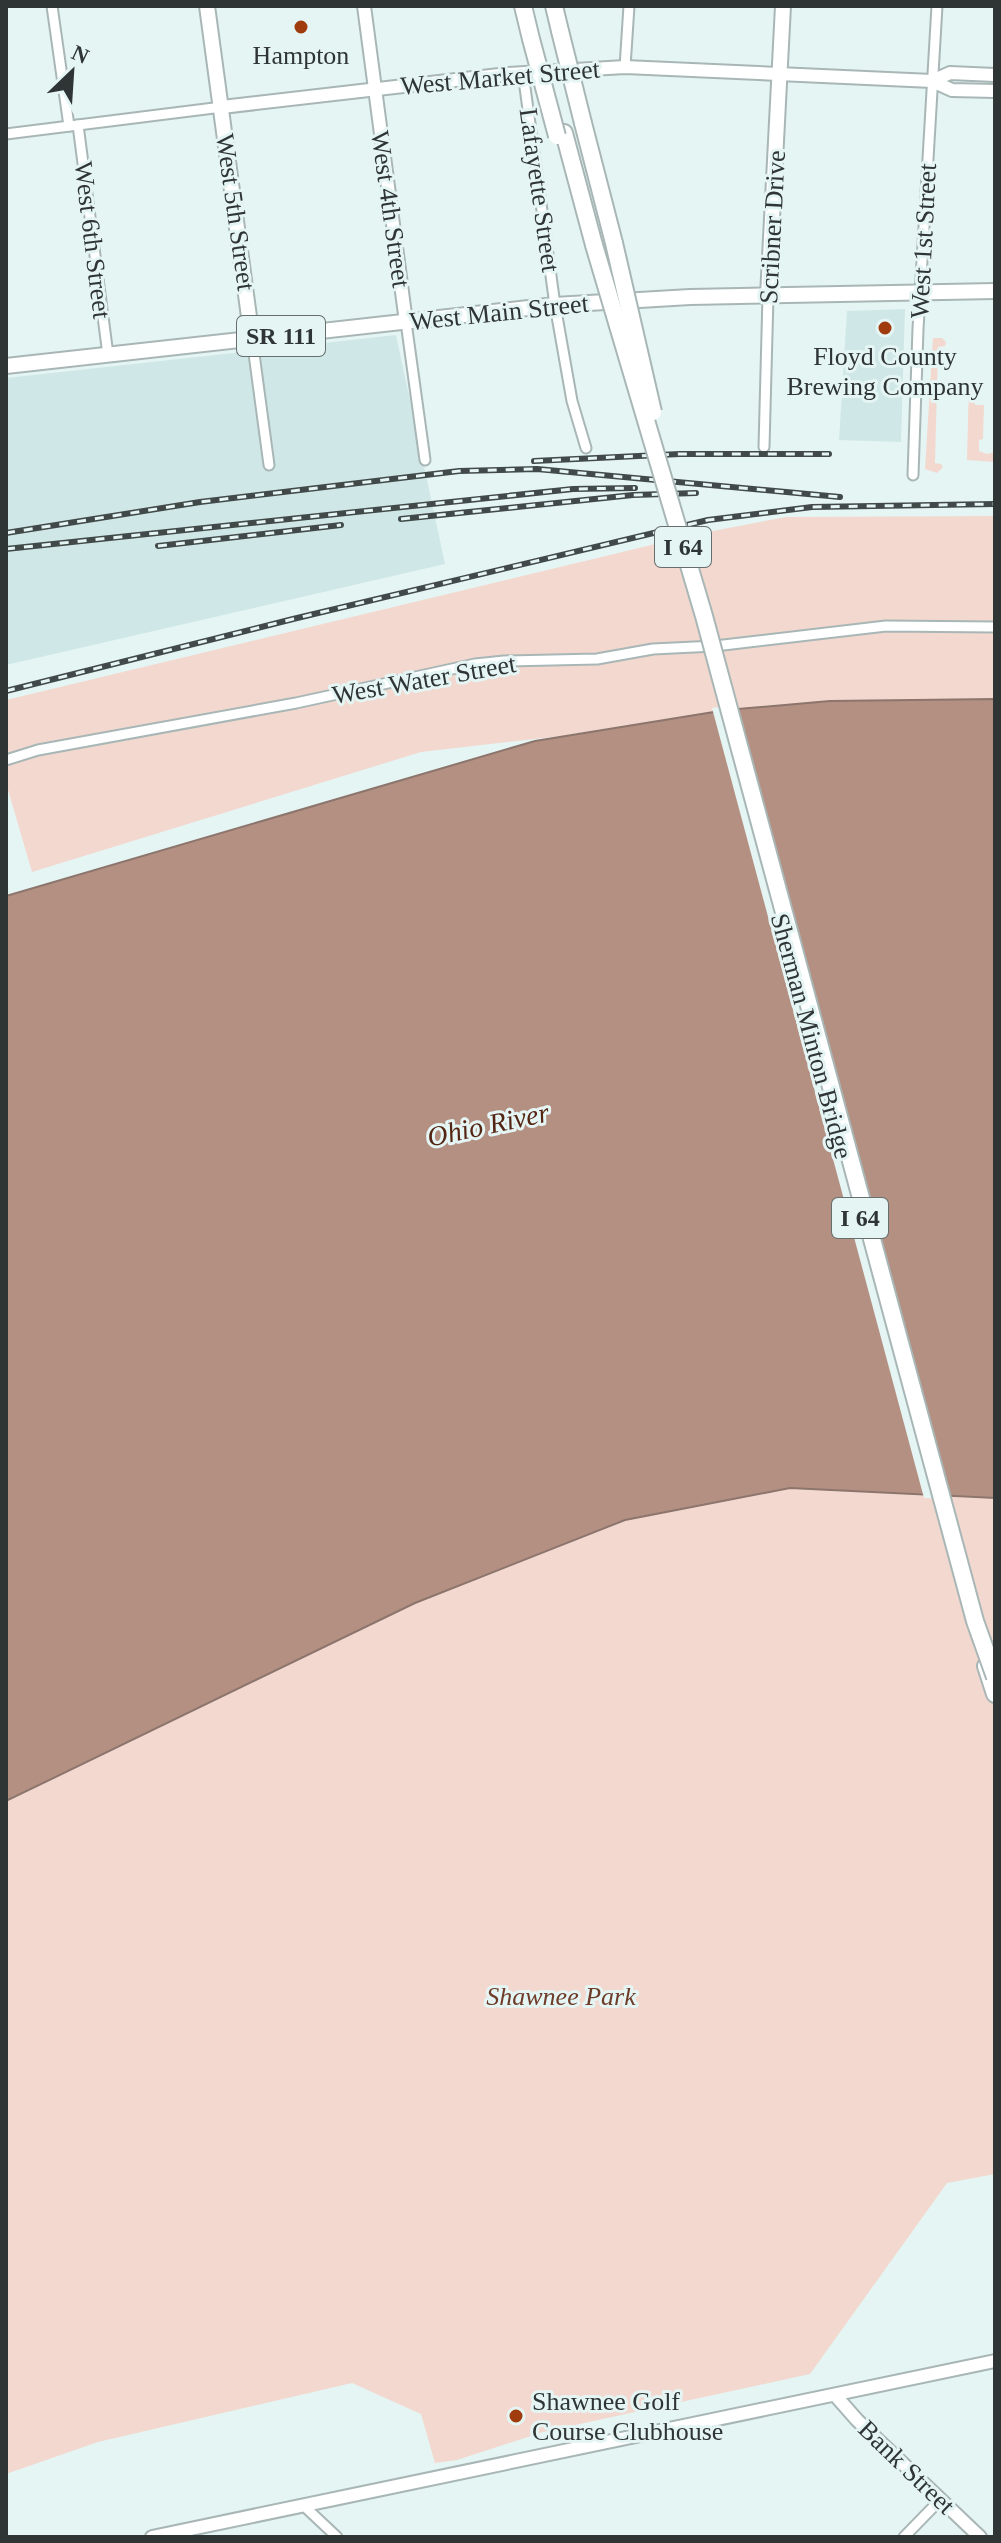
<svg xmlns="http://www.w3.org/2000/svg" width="1001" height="2543" font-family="'Times New Roman',serif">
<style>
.built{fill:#cfe8e7}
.green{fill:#f3d8cf}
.water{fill:#b49083;stroke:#8c756c;stroke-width:2}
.pier{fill:#e5f5f4}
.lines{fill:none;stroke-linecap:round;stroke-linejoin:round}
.street-casing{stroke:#a8b7b6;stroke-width:13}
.secondary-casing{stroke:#a8b7b6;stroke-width:16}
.primary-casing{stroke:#a8b7b6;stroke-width:18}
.highway-casing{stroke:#a8b7b6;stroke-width:20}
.street{stroke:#fff;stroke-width:9}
.secondary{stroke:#fff;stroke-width:12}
.primary{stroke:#fff;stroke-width:14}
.highway{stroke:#fff;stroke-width:16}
.rail-casing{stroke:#424949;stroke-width:6}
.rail{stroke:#e5f5f4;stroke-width:3;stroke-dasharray:9;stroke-linecap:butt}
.highway-bridge-casing{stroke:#a8b7b6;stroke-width:20;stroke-linecap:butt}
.highway-bridge{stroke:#fff;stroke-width:16}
.poi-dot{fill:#a03b0d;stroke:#e5f5f4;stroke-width:3}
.labels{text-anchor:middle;stroke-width:6;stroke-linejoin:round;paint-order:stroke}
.shield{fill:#e5f5f4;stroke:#666f6e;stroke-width:2}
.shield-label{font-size:24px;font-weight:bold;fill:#2f3535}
.poi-label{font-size:26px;fill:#2f3535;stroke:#e5f5f4}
.street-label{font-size:26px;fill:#2f3535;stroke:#e5f5f4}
.park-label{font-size:26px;font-style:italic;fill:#6e3c29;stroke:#e5f5f4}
.water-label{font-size:28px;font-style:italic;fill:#552513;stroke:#e5f5f4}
</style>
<rect width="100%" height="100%" fill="#e5f5f4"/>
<!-- built -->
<g class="built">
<polygon points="905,309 901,442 839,440 847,311"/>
<polygon points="396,335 445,564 6,665 6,378"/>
</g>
<!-- green -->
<g class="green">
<polygon points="933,338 942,338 946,342 945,346 938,347 935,463 941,464 943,467 937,473 925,469"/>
<polygon points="969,381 975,382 975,405 984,405 983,439 979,440 979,451 987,454 995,452 995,462 967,460"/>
<polygon points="995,516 995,699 830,701 726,710 561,736 421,752 32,872 6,783 6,700 697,534 786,517"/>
<polygon points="790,1488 995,1498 995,2174 947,2183 810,2374 543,2432 457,2460 435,2463 421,2414 352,2383 98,2442 6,2474 6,1770 178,1686 625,1520"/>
</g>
<!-- water -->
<polygon class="water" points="995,699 995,1498 790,1488 625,1520 415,1603 6,1801 6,896 535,741 726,710 830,701"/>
<!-- pier -->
<polygon class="pier" points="726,706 947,1499 924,1498 712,708"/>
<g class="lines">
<defs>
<g id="street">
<polyline points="52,6 69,126"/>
<polyline points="625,67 629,6"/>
<polyline points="523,73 555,305 572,401 586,448"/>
<polyline points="78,125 108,355"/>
<polyline points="6,134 222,107"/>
<polyline points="406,322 425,460"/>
<polyline points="252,339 269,465"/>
<polyline points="764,447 768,296"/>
<polyline points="913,475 918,329 937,6"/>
<polyline points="6,760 38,750 296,703 475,664 504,661 597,659 653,649 715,646 886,626 995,627"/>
<polyline points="304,2506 337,2537"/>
<polyline points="904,2537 940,2500"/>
</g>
<g id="secondary">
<polyline points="364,6 406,322"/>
<polyline points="932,81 950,73 995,75"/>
<polyline points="222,107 508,74 625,67 932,81 952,90 995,91"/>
<polyline points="835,2395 857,2420 980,2537"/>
<polyline points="152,2537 995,2361"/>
</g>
<g id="primary">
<polyline points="207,6 252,339"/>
<polyline points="768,296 783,6"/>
<polyline points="6,366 555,305 690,297 995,291"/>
</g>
<g id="highway">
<polyline points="523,6 531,39"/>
<polyline points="554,6 560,31"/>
<polyline points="583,123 614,243"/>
<polyline points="564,133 594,245"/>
<polyline points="986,1666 995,1694"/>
</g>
</defs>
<!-- street casing -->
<use href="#street" class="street-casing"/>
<!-- secondary casing -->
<use href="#secondary" class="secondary-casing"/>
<!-- primary casing -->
<use href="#primary" class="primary-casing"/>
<!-- highway casing -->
<use href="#highway" class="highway-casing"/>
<!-- street -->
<use href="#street" class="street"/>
<!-- secondary -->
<use href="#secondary" class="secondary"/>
<!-- primary -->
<use href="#primary" class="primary"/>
<!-- highway -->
<use href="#highway" class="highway"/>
<defs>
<g id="rail">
<polyline points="534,461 680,454 829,454"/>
<polyline points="401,519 633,495 696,493"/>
<polyline points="6,533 200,502 459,471 537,469 840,497"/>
<polyline points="158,546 341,525"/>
<polyline points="6,549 573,489 635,488"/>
<polyline points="6,691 293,619 708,520 812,507 995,504"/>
</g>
</defs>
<!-- rail casing -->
<use href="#rail" class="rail-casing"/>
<!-- rail -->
<use href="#rail" class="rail"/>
<defs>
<g id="highway-bridge">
<polyline points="560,31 583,123"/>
<polyline points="531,39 557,136"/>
<polyline points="614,243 653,412"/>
<polyline points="594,245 704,616 975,1621 995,1677"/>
</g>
</defs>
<!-- highway-bridge casing -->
<use href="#highway-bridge" class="highway-bridge-casing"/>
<!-- highway-bridge -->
<use href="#highway-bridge" class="highway-bridge"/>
</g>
<!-- markers -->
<g class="poi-dot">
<circle cx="301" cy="27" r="8"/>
<circle cx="885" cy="328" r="8"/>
<circle cx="516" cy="2416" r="8"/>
</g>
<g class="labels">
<!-- shield labels -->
<g class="shield">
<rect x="237" y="316" width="88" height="40" rx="6"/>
<rect x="655" y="527" width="56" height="40" rx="6"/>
<rect x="832" y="1198" width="56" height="40" rx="6"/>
</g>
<g class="shield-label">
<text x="281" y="344">SR 111</text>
<text x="683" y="555">I 64</text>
<text x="860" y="1226">I 64</text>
</g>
<!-- poi labels -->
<g class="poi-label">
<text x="301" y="64">Hampton</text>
<text x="885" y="365">Floyd County<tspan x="885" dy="30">Brewing Company</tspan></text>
<text x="532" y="2410" text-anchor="start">Shawnee Golf<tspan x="532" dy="30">Course Clubhouse</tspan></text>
</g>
<!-- street labels -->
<g class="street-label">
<text transform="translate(500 77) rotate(-5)" y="9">West Market Street</text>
<text transform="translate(540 190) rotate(82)" y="9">Lafayette Street</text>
<text transform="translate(391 209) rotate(82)" y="9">West 4th Street</text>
<text transform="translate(236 212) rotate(82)" y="9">West 5th Street</text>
<text transform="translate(772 227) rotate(-87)" y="9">Scribner Drive</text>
<text transform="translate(93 240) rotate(83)" y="9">West 6th Street</text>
<text transform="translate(923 241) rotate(-87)" y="9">West 1st Street</text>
<text transform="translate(499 312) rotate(-6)" y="9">West Main Street</text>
<text transform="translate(424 679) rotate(-10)" y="9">West Water Street</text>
<text transform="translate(812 1036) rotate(75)" y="9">Sherman Minton Bridge</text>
<text transform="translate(907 2467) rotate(44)" y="9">Bank Street</text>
</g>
<!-- park labels -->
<g class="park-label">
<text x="561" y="2005">Shawnee Park</text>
</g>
<!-- water labels -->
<g class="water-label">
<text transform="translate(488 1124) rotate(-12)" y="10">Ohio River</text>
</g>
</g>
<!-- border -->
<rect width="1001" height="2543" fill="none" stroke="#2f3535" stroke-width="16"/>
<!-- north arrow -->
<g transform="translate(72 72) rotate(25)" stroke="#e5f5f4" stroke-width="6" paint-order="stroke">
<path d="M0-6L14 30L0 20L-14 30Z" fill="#2f3535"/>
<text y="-12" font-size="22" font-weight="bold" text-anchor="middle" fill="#2f3535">N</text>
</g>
</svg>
